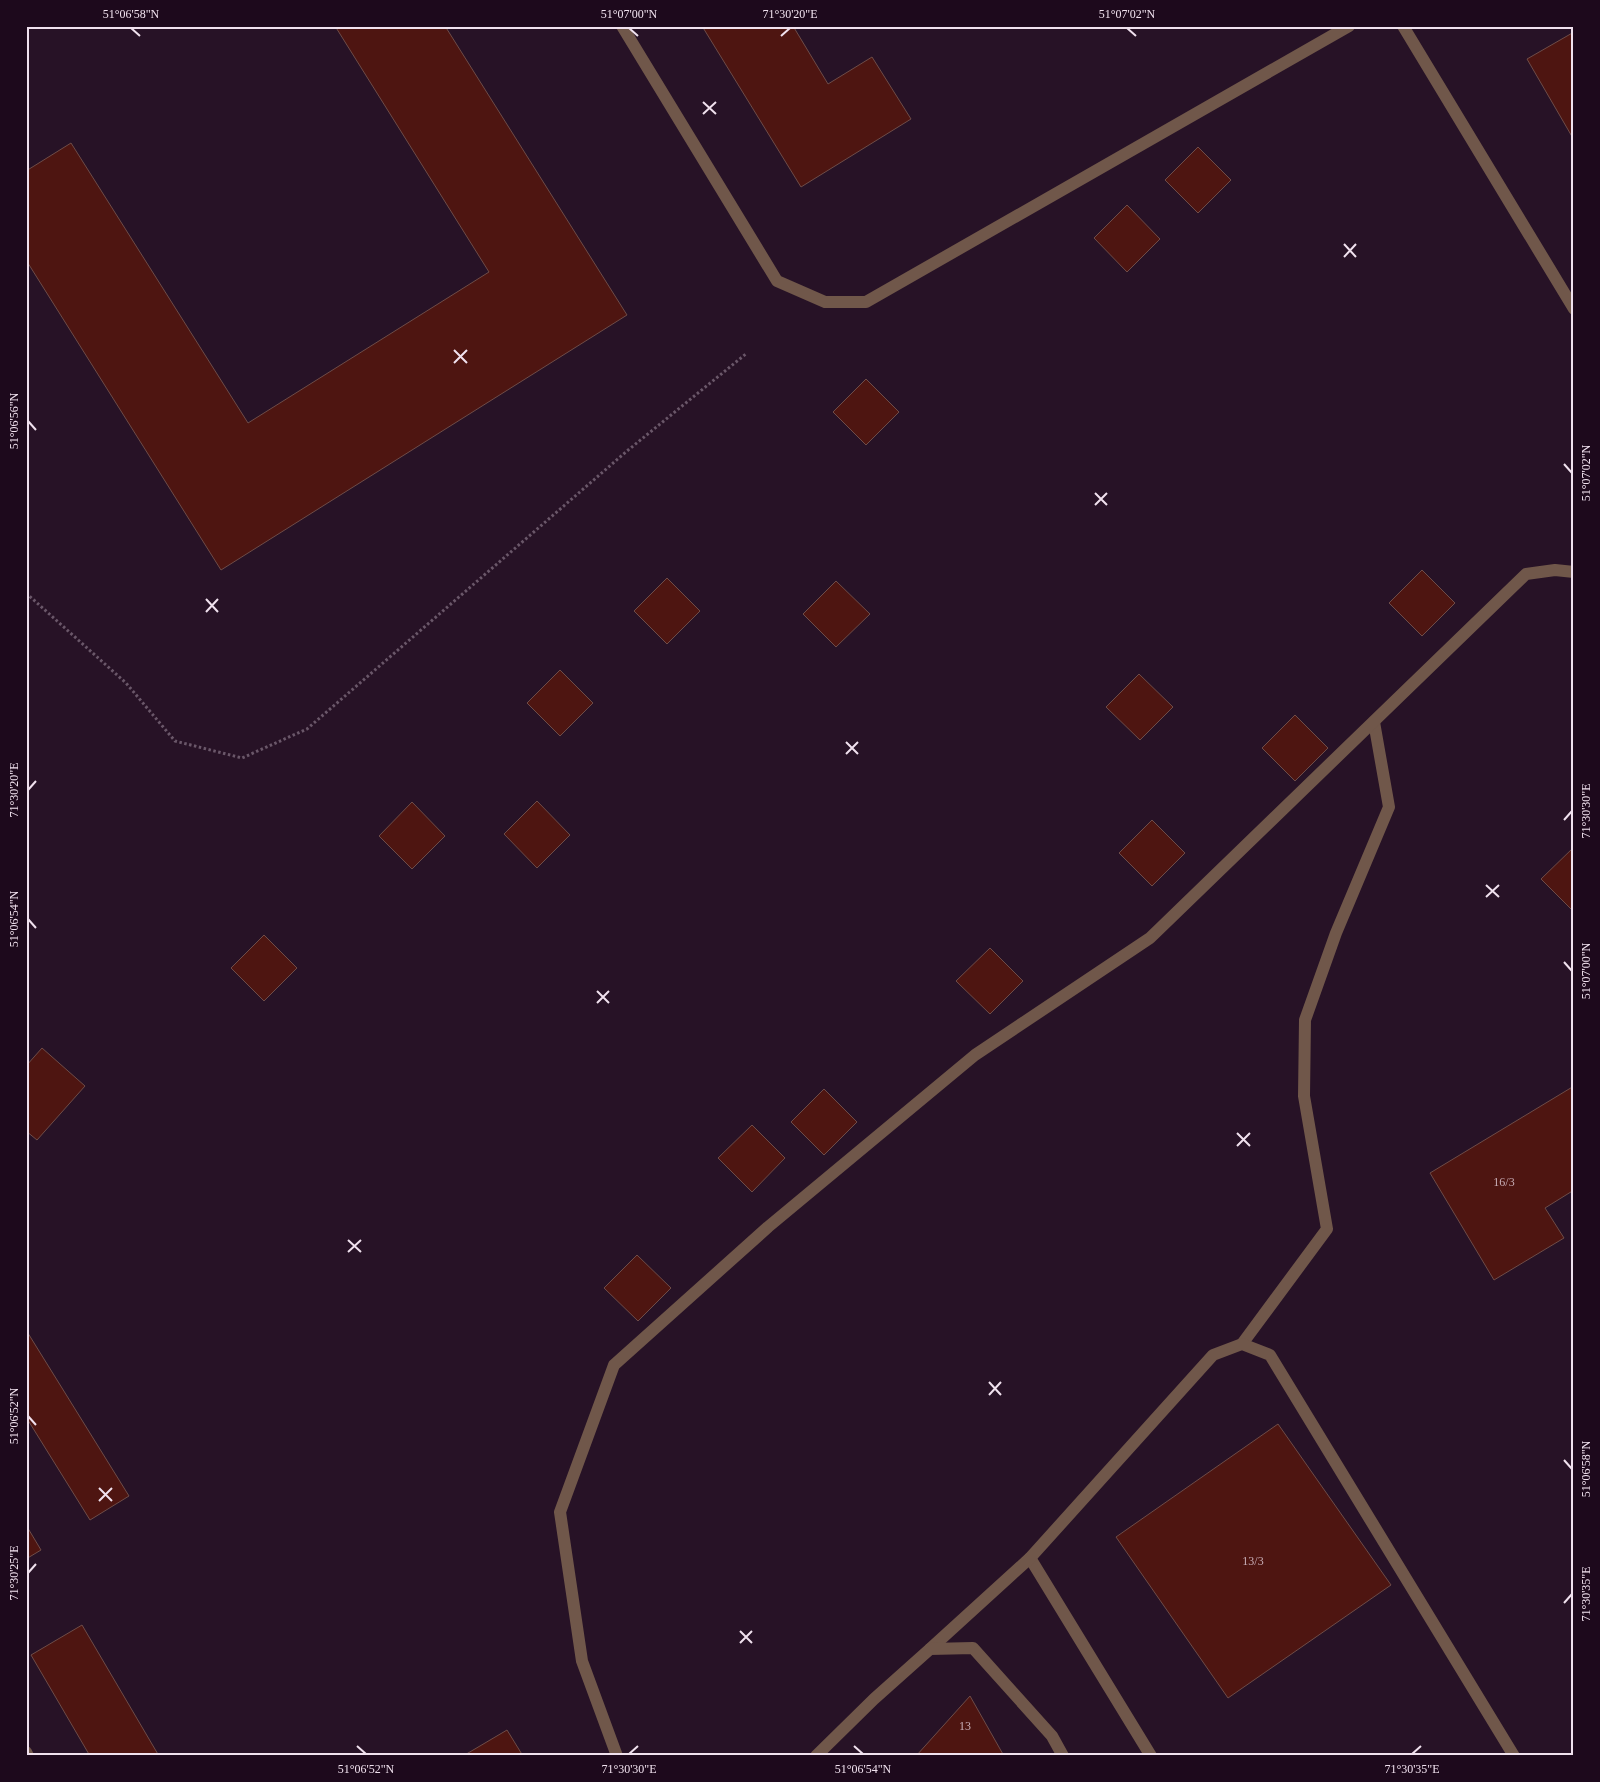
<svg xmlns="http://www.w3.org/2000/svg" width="1600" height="1782" font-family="'Times New Roman',serif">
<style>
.building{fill:#4e1511;stroke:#6e4c48}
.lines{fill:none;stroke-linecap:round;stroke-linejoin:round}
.path{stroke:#6a5769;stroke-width:3;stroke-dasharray:2.5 2.5;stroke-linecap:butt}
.service{stroke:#70574a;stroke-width:12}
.ticks{fill:none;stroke:#f0e1ee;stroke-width:2}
.labels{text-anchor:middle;stroke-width:5;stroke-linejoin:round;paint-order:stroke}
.number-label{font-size:12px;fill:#c8aeb7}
.neatline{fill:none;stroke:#f0e1ee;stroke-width:2}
.ticks-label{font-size:12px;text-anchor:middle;fill:#f0e1ee}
</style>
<rect width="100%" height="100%" fill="#271226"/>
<!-- building -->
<g class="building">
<polygon points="335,26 445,26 627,315 221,570 26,260 26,171 71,143 248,423 489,272"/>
<polygon points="702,26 793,26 828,84 872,57 911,119 801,187"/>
<polygon points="1574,32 1574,140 1527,59"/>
<polygon points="1198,147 1231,180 1198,213 1165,180"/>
<polygon points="1127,205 1160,239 1127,272 1094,238"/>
<polygon points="866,379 899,412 866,445 833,412"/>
<polygon points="1422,570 1455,603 1422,636 1389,603"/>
<polygon points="667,578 700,611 667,644 634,611"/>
<polygon points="836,581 870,614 836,647 803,614"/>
<polygon points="560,670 593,703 560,736 527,703"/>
<polygon points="1139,674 1173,707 1140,740 1106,707"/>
<polygon points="1295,715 1328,748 1295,781 1262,748"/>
<polygon points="537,801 570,835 537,868 504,834"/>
<polygon points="412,802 445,836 412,869 379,836"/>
<polygon points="1152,820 1185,853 1152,886 1119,853"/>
<polygon points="1574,847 1574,912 1541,879"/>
<polygon points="264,935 297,968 264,1001 231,968"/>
<polygon points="990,948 1023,981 990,1014 956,981"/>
<polygon points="42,1048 85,1086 37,1140 26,1131 26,1066"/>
<polygon points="1574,1086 1574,1190 1545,1208 1564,1238 1494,1280 1430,1173"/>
<polygon points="824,1089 857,1122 824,1155 791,1122"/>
<polygon points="752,1125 785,1158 752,1192 718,1158"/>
<polygon points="637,1255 671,1288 638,1321 604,1288"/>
<polygon points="26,1330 129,1496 90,1520 26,1417"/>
<polygon points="1278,1424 1391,1585 1228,1698 1116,1537"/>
<polygon points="26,1525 41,1550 26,1559"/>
<polygon points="82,1625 159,1756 90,1756 31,1655"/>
<polygon points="970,1696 1004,1756 916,1756"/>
<polygon points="507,1730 523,1756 463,1756"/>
</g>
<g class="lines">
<!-- path -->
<polyline class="path" points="26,593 126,683 175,741 242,758 307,729 627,451 747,353"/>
<!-- service -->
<g class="service">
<polyline points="622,26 777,281 825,302 866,302 1349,26"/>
<polyline points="1403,26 1574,309"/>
<polyline points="1242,1344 1327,1229 1304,1096 1305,1020 1336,933 1389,807 1374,722"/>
<polyline points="1030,1558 1151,1756"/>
<polyline points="930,1649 1030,1558 1213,1355 1242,1344 1270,1355 1514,1756"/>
<polyline points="26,1752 28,1756"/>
<polyline points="617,1756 582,1661 560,1512 614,1365 768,1227 975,1055 1150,938 1526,574 1555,570 1574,572"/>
<polyline points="816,1756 874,1699 930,1649 973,1648 1052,1736 1063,1756"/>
</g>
</g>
<!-- ticks -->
<path class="ticks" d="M131 28 140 36M629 28 638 36M1127 28 1136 36M781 36 790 28M703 102 716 114M703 114 716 102M1344 244 1356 257M1344 257 1356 244M454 350 467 363M454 363 467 350M28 421 36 430M1564 464 1572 473M1095 493 1107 505M1095 505 1107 493M206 599 218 612M206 612 218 599M846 742 858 754M846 754 858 742M28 790 36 781M1564 820 1572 811M1486 885 1499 897M1486 897 1499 885M28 919 36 928M1564 962 1572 971M597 991 609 1003M597 1003 609 991M1237 1133 1250 1146M1237 1146 1250 1133M348 1240 361 1252M348 1252 361 1240M989 1382 1001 1395M989 1395 1001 1382M28 1416 36 1425M1564 1460 1572 1469M99 1488 112 1501M99 1501 112 1488M28 1573 36 1564M1564 1603 1572 1594M740 1631 752 1643M740 1643 752 1631M357 1746 366 1754M854 1746 863 1754M629 1754 638 1746M1412 1754 1421 1746"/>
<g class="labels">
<!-- number labels -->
<g class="number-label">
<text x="1504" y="1186">16/3</text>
<text x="1253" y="1565">13/3</text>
<text x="965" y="1730">13</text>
</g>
</g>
<!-- border -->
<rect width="1600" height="1782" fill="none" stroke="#1d091c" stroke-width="55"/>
<rect x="28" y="28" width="1544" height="1726" class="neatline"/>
<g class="ticks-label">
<text x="131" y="18">51°06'58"N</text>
<text x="629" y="18">51°07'00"N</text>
<text x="790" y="18">71°30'20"E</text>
<text x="1127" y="18">51°07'02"N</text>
<text transform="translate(14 421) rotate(-90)" y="4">51°06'56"N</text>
<text transform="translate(1586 473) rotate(-90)" y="4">51°07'02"N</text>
<text transform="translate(14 790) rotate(-90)" y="4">71°30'20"E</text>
<text transform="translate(1586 811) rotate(-90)" y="4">71°30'30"E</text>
<text transform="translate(14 919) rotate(-90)" y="4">51°06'54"N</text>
<text transform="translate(1586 971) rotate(-90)" y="4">51°07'00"N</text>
<text transform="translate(14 1416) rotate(-90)" y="4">51°06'52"N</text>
<text transform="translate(1586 1469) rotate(-90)" y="4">51°06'58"N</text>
<text transform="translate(14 1573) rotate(-90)" y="4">71°30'25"E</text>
<text transform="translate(1586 1594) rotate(-90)" y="4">71°30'35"E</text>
<text x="366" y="1773">51°06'52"N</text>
<text x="629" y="1773">71°30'30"E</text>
<text x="863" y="1773">51°06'54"N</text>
<text x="1412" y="1773">71°30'35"E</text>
</g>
</svg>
